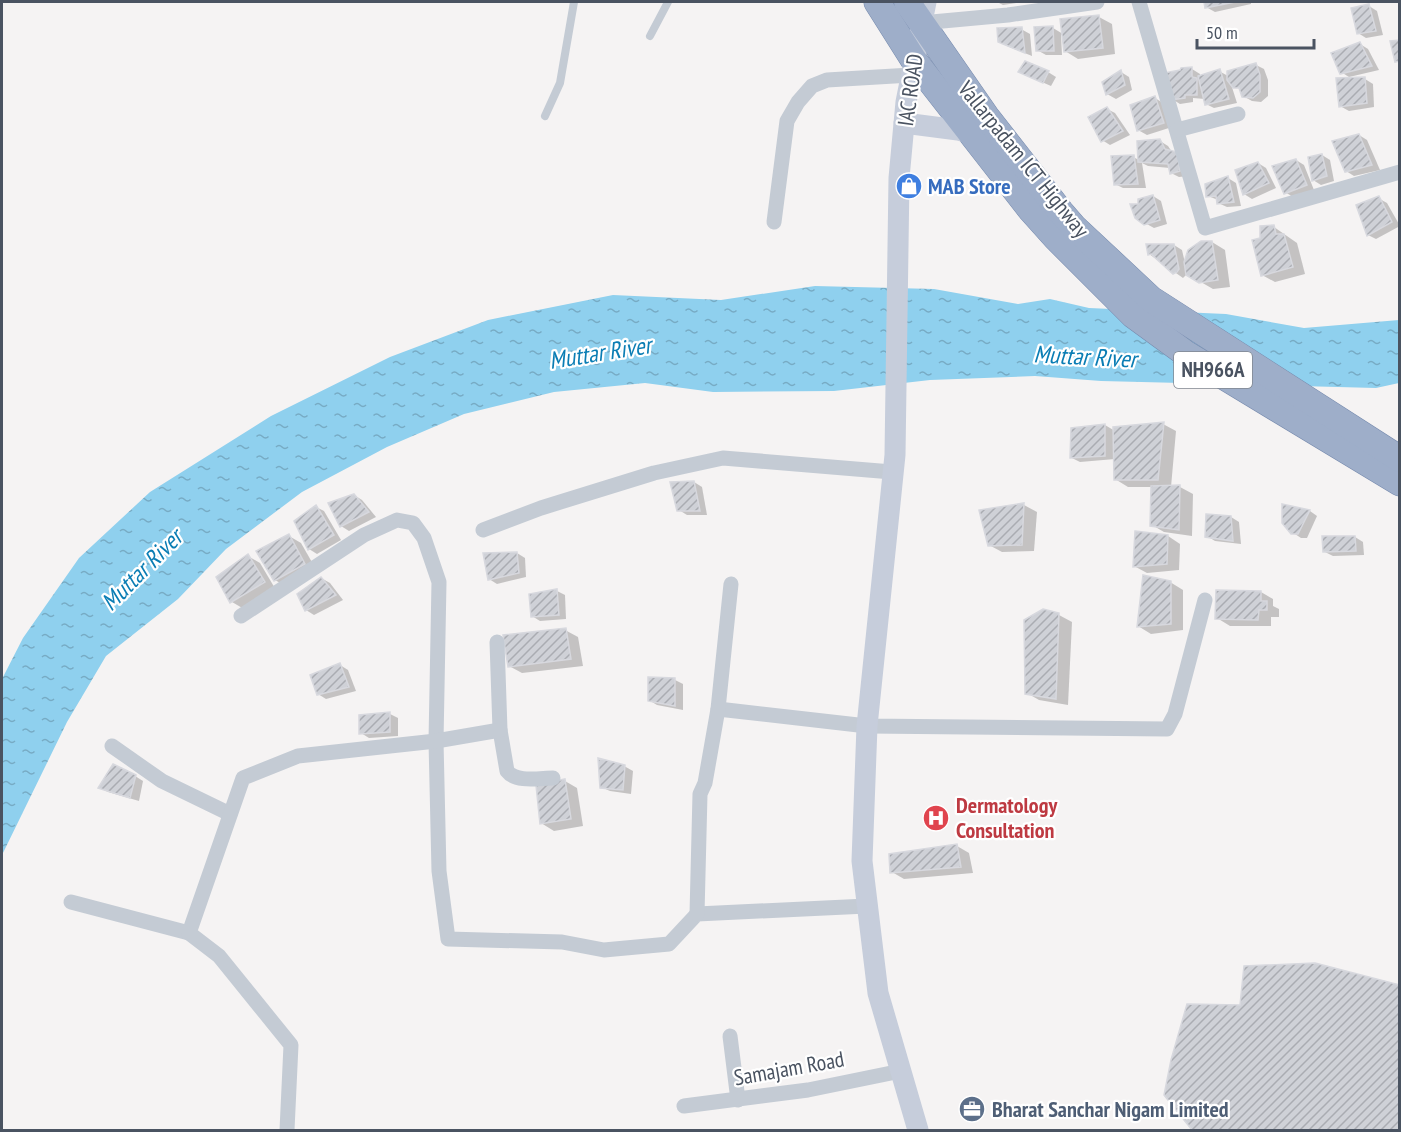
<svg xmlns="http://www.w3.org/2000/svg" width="1401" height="1132" font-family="'PT Sans Narrow',sans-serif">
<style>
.water{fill:url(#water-ripples)}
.shadow{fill:#0003}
.building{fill:url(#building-hatch);stroke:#d7d8de;stroke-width:1.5}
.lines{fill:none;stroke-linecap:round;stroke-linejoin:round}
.trunk-casing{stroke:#768aad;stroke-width:27}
.service{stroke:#c4cbd4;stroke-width:8}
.minor{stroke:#c4cbd4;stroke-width:15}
.secondary{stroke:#c6cddb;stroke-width:21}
.trunk{stroke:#9eaec9;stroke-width:26}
.labels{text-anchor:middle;stroke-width:4.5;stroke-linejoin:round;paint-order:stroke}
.shield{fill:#fff;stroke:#808790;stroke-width:1.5}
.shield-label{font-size:21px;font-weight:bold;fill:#4a5361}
.street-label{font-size:22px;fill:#4a5361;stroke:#fff}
.shop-label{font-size:22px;font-weight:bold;fill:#366cbe;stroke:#fff;text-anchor:start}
.health-label{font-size:22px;font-weight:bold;fill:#be3a42;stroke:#fff;text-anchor:start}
.service-label{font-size:22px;font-weight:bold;fill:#4e5e75;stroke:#fff;text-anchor:start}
.water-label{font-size:24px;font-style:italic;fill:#0a7db4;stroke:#fff}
</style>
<defs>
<pattern id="water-ripples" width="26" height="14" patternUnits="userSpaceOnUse" patternTransform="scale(1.5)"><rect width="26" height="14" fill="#8fd0ee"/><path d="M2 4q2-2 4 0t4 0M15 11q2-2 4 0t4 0" fill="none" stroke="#77abc4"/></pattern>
<pattern id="building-hatch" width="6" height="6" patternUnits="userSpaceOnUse" patternTransform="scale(1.5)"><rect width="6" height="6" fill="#cfd1d7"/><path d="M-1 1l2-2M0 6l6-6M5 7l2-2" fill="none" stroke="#aaacb2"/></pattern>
</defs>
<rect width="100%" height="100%" fill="#f5f3f3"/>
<!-- water -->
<polygon class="water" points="815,286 934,289 1018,304 1050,299 1089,308 1226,314 1304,328 1399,320 1399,383 1376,388 1101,381 1035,376 930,380 834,391 713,392 645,383 554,392 464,414 387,447 302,492 226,549 178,599 106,656 67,722 2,855 2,679 23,638 79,558 150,492 271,416 390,357 488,320 613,295 721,300"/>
<!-- shadow -->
<g class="shadow">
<polygon points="997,2 1022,2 1003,5"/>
<polygon points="1206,2 1251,2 1251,4 1215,12 1206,7"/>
<polygon points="1369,6 1377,11 1383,35 1366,38 1358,33"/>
<polygon points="1099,17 1112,24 1115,54 1078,59 1065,51 1063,34 1061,35 1062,55 1046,55 1037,50 1053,28 1063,34"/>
<polygon points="1021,29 1030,34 1032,56 1007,46"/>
<polygon points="1360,44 1368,49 1379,70 1349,77 1341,72"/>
<polygon points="1256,65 1264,69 1268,80 1268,96 1261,102 1252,101 1243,96 1242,91 1230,81 1237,103 1214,108 1206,104 1205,99 1193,98 1193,102 1180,104 1172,99 1192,69 1200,74 1200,77 1219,71 1228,76"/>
<polygon points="1048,72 1056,77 1051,86 1028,76"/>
<polygon points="1121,72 1129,77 1132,90 1116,99 1107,94 1104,83"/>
<polygon points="1365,79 1373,84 1374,107 1349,111 1340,106"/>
<polygon points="1155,98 1163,103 1172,127 1147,135 1138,130"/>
<polygon points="1107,109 1115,113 1130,135 1110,145 1102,140"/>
<polygon points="1359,135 1367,140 1380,170 1354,176 1346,171"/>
<polygon points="1160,141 1168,146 1188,176 1179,177 1171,173 1170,168 1148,166 1142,163 1146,188 1123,188 1115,184 1133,157 1139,160"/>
<polygon points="1322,155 1330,160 1334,181 1321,185 1313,180"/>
<polygon points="1296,160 1304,165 1314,190 1293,197 1285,192"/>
<polygon points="1258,163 1266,168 1276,188 1252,199 1244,194"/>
<polygon points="1228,178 1236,183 1241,206 1227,207 1218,203 1218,200 1208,196"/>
<polygon points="1153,196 1161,201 1167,224 1154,228 1136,218 1139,205"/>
<polygon points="1378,198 1387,203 1400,226 1376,239 1368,235"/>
<polygon points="1274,227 1297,243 1305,274 1275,282 1262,275 1262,239"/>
<polygon points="1212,242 1225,250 1230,287 1213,289 1187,274 1183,278 1149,254 1174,245 1182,250 1185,263"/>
<polygon points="1163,424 1176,431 1171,487 1180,487 1193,494 1192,536 1164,532 1152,525 1153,487 1128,487 1115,479 1115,459 1080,462 1072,458 1105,425 1115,431"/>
<polygon points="694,482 702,487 707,515 687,515 679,510"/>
<polygon points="354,495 362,500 376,517 349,531 341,526"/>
<polygon points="1024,505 1037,512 1034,551 1002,552 989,545 981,511"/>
<polygon points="1283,506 1310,511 1317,516 1307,538 1301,538 1292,532"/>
<polygon points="316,507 324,511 341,540 317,554 309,549"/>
<polygon points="1231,517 1239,522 1241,544 1215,541 1207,536"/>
<polygon points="289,536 301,543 317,571 287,587 275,580"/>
<polygon points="1168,536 1180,544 1179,570 1147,573 1134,566"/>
<polygon points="1355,537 1363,542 1364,555 1333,556 1325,552"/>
<polygon points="517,553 525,558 526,577 497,584 489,579"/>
<polygon points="248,556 260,563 276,590 244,609 232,602 218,577"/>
<polygon points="321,578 330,583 343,600 314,615 306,610"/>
<polygon points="1170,582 1183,590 1183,630 1151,634 1138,626"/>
<polygon points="557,591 565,595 566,619 540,621 532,616"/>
<polygon points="1261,592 1273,599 1273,606 1279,609 1279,617 1271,617 1271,626 1230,626 1217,618"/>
<polygon points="1059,615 1072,622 1068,705 1039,700 1027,693"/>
<polygon points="565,630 578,637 583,666 522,673 509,666"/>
<polygon points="340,665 348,670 356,691 326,699 318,694"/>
<polygon points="675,680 683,684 683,710 657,705 649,700"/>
<polygon points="390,714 398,718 398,736 369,738 361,733 361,716"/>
<polygon points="624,766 633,771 631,794 610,791 601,787"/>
<polygon points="135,776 143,781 139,801 108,792 100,788"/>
<polygon points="565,781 577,788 583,826 554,831 541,823"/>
<polygon points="957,846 969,853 973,873 904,879 892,872"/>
<polygon points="1400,987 1400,1130 1193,1130 1165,1094 1242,1006"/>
</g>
<!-- building -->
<g class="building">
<polygon points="1204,2 1235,2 1205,8"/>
<polygon points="1369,4 1376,31 1357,34 1351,8"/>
<polygon points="1099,15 1103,48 1064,52 1060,19"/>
<polygon points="1053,26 1054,51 1036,51 1034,27"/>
<polygon points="1022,27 1025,53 998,42 997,28"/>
<polygon points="1400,40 1400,61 1395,62 1390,41"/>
<polygon points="1360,42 1372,66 1340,74 1331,53"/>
<polygon points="1025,61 1049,71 1043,83 1018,72"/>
<polygon points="1256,63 1260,75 1260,92 1253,98 1242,97 1239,88 1233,88 1227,80 1227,71"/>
<polygon points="1192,67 1192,77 1197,78 1197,95 1185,95 1185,98 1170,100 1164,73 1180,70 1181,68"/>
<polygon points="1220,69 1229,99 1205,105 1198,76"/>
<polygon points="1121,70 1125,85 1106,95 1102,82"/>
<polygon points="1365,77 1367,103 1339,107 1336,78"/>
<polygon points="1155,96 1164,123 1137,131 1130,105"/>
<polygon points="1107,107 1123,131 1101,142 1088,117"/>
<polygon points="1359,134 1372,165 1345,172 1332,141"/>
<polygon points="1160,139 1165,149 1177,152 1180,171 1170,174 1168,164 1138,162 1137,141"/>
<polygon points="1322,154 1327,176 1312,181 1308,157"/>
<polygon points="1134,155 1138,184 1114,185 1111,156"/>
<polygon points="1296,159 1307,185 1284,194 1272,166"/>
<polygon points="1258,162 1269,183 1243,195 1235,170"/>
<polygon points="1228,176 1234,202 1217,204 1216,196 1206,197 1205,184"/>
<polygon points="1153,195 1160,220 1144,225 1135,218 1130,204 1138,204 1138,199"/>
<polygon points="1379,196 1392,222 1367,236 1356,205"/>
<polygon points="1274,225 1276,234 1284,234 1293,267 1261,276 1252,240 1260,238 1260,226"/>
<polygon points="1201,241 1212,241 1218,280 1199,283 1186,275 1184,262 1188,250"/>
<polygon points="1146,244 1174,244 1179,269 1177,272 1173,274 1151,254 1148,255"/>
<polygon points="1164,422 1158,480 1114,480 1113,427"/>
<polygon points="1105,424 1105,456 1070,458 1071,428"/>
<polygon points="694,481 700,511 677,511 670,482"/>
<polygon points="1180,485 1179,530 1150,526 1151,486"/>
<polygon points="354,494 369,512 340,527 328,503"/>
<polygon points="1024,503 1022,545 988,546 979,510"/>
<polygon points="1282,504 1310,510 1298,534 1291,534 1282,523"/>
<polygon points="316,505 334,535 308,550 294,521"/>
<polygon points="1206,514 1231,516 1233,541 1205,537"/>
<polygon points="1135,531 1168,535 1167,564 1133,567"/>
<polygon points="289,534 305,564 274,581 256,551"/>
<polygon points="1322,536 1355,536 1356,551 1323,552"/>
<polygon points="517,552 519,573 488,580 483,553"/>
<polygon points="248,554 265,582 230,603 216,577"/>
<polygon points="1143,575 1171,581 1171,624 1137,627"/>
<polygon points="321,577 336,595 305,611 297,594"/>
<polygon points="557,589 559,615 531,617 529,594"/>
<polygon points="1216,590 1261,591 1261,601 1267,601 1267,610 1259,610 1258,620 1215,619"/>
<polygon points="1043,609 1059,613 1056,699 1025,694 1024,620"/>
<polygon points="566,628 571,659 508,667 503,635"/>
<polygon points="340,663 349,687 317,695 310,675"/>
<polygon points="648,677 675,678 675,706 648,701"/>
<polygon points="390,712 390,732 359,734 359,715"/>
<polygon points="598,758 625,765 623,790 600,788"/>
<polygon points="113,764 136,775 130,798 98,788"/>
<polygon points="565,779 571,819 540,824 536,785"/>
<polygon points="957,844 961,867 890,873 889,854"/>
<polygon points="1315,963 1400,985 1400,1130 1192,1130 1164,1095 1171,1060 1187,1004 1240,1005 1244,966"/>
</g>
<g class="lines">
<defs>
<g id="trunk">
<polyline points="877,2 913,59 1030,209 1056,238 1133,315 1185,353 1400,483"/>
<polyline points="907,2 986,116 1061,212 1074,227 1151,299 1400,459"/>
</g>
</defs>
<!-- trunk casing -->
<use href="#trunk" class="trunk-casing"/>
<!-- service -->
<g class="service">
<polyline points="650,36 668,2"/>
<polyline points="545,116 560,83 574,2"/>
</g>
<!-- minor -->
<g class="minor">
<polyline points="1139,2 1205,228 1400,172"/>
<polyline points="921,23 1008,15 1097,2"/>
<polyline points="1177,130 1238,114"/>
<polyline points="774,222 787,121 798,102 812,86 827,80 911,75"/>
<polyline points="483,530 541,508 654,473 723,458 892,472"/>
<polyline points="241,616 364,535 397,520 413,523 424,538 439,582 436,741 439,871 448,939 562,942 604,950 669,944 697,914 867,906"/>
<path d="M497 642 500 730 507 771C516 783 540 778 553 778"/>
<polyline points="718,709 867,726 1167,729 1175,714 1205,600"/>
<polyline points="112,746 162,781 230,814"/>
<polyline points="71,902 189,933"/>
<polyline points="697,914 700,794 705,783 718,709 731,584"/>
<polyline points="730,1036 738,1100"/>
<polyline points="684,1106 808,1090 901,1071"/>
<polyline points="287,1130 291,1045 219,956 189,933 243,778 298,756 436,741 500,730"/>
</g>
<!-- secondary -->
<g class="secondary">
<polyline points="904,123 958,130 972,134"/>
<polyline points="918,1130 878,993 862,861 867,726 895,455 899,178 906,102 926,2"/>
</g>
<!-- trunk -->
<use href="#trunk" class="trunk"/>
</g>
<!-- icons -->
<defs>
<symbol id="shop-disc" viewBox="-11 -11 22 22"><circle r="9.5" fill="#3f7fe0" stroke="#fff"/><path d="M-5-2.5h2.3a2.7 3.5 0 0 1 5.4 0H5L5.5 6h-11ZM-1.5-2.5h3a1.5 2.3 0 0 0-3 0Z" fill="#fff"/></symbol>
<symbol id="hospital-disc" viewBox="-11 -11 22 22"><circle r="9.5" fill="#e0444e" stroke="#fff"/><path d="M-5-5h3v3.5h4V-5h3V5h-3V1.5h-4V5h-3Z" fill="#fff"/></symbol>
<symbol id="office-disc" viewBox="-11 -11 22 22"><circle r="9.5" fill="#5c6f8a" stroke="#fff"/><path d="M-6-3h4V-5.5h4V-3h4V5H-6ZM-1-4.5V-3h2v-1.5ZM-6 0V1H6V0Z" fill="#fff"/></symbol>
</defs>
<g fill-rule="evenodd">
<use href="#shop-disc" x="894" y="171" width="30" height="30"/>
<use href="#hospital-disc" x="921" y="803" width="30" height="30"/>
<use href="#office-disc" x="957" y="1094" width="30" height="30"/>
</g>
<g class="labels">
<!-- shield labels -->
<rect class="shield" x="1174" y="352" width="78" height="36" rx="4.5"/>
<g class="shield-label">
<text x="1213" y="377">NH966A</text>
</g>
<!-- street labels -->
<g class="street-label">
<text transform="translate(910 90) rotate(-82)" y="8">IAC ROAD</text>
<text transform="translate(1024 159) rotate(51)" y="8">Vallarpadam ICT Highway</text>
<text transform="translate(789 1068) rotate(-10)" y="8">Samajam Road</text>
</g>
<!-- shop labels -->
<g class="shop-label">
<text x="928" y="194">MAB Store</text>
</g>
<!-- health labels -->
<g class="health-label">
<text x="956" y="813">Dermatology<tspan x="956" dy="25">Consultation</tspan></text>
</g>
<!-- service labels -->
<g class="service-label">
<text x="992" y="1117">Bharat Sanchar Nigam Limited</text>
</g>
<!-- water labels -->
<g class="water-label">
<text transform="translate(600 353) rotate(-9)" y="8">Muttar River</text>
<text transform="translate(1085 357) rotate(3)" y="8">Muttar River</text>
<text transform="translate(142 570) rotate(-45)" y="8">Muttar River</text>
</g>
</g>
<!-- border -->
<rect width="1401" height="1132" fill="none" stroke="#4a5361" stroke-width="6"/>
<!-- scale -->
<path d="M1197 39v9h117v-9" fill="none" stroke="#4a5361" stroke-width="3"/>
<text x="1206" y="39" font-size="18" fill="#4a5361" stroke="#ffffff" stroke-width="4.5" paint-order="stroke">50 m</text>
</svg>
